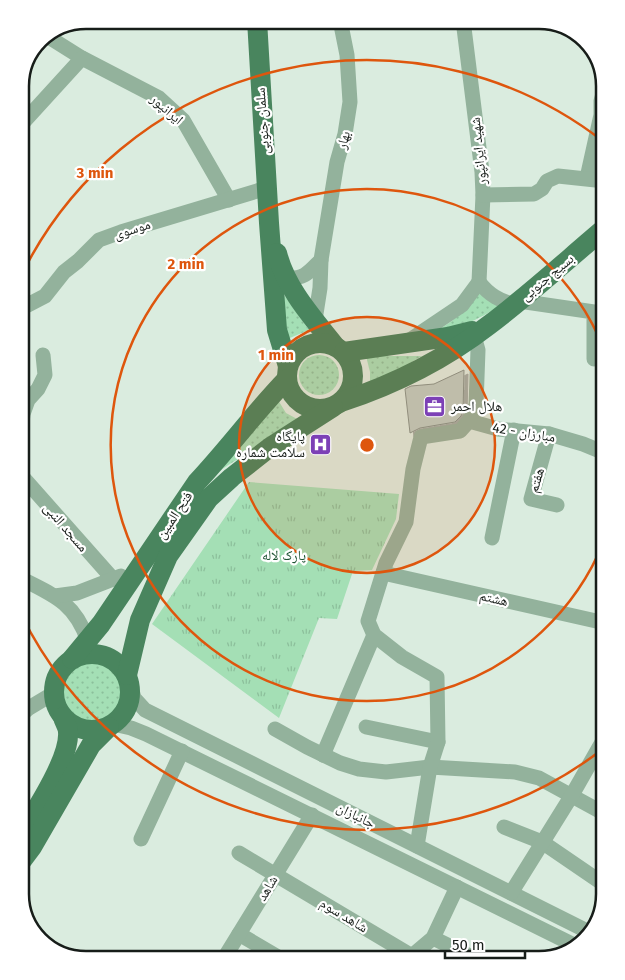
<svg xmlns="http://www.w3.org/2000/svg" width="625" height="980" font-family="'Fira Sans','Noto Naskh Arabic',sans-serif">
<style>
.grass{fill:url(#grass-dots)}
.park{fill:url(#park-tufts)}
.building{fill:#bbccc0;stroke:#86968b;filter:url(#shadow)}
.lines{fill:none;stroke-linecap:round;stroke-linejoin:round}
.minor{stroke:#93b29c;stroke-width:15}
.major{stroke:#49855e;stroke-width:20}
.ring{fill:none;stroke:#de560d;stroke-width:2.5}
.labels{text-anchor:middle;stroke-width:4.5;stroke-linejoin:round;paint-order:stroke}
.street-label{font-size:14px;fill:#171d19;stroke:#fff}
.poi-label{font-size:14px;fill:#171d19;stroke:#fff;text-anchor:start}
.park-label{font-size:14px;fill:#1d5332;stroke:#fff}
.rim{fill:none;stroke:#171d19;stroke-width:2.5}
.centre{fill:#de560d;stroke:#fff;stroke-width:2.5}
.ring-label{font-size:15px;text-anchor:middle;font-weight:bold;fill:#de560d;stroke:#fff;stroke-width:4.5;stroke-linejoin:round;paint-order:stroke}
</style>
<defs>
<pattern id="grass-dots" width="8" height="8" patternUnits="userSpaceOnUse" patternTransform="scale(1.25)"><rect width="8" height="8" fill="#a4dfb5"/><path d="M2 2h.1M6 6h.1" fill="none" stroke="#8cbf9b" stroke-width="1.8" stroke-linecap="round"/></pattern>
<pattern id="park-tufts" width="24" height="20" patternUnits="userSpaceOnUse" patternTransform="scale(1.25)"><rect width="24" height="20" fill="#a4dfb5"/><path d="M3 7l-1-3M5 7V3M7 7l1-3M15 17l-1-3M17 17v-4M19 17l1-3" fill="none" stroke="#8cbf9b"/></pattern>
<filter id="shadow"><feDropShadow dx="4" dy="4" stdDeviation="0" flood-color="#0004"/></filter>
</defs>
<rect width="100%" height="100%" fill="#daecdf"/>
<!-- grass -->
<g class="grass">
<path d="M479 291 501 305C477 321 458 328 430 334 454 322 464 312 479 291Z"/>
<polygon points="284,295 309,330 285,340"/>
<circle cx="319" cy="375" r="20"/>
<polygon points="366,356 422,356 370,386 370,372"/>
<polygon points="278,400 286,413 299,420 219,471"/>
<path d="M90 660C99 663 111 666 118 674 128 685 128 711 112 719 99 724 86 720 74 718L64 703 63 683 76 665Z"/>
</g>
<!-- park -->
<polygon class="park" points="249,482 399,494 396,519 372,570 353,571 337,619 319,618 279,718 152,624"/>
<!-- building -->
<polygon class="building" points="464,370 463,412 461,416 455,422 420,428 410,433 405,389 411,386 434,384"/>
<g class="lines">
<!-- minor -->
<g class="minor">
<polyline points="463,20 482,172 483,195 479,282"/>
<polyline points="47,36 82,58 159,98 183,120 229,200"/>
<polyline points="20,126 82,58"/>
<polyline points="587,178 601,115 601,101 605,87"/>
<polyline points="483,195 534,194 542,189 547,181 558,176 605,181"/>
<polyline points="321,260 337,162 345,134 350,102 347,55 340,20"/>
<path d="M287 278C305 279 309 272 321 260L320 288 315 320"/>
<path d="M479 282C489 295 499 300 514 305"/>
<polyline points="519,301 594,312 594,359"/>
<polyline points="20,309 45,296 64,272 78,261 99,240 121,232 267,188"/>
<polyline points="410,340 462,305 479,282"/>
<polyline points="469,421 498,429 549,434 583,444 605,453"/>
<polyline points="549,434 531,499 557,505"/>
<polyline points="20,441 23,414 28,400 38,389 45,375 43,355"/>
<polyline points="20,474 113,579"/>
<polyline points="492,538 514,430"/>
<polyline points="383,573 605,623"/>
<path d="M20 578C54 595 75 603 88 641"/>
<polyline points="55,596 77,593 121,576"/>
<polyline points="131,687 134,698 145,710 591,933"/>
<polyline points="20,716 29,708 54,693"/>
<polyline points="113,724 131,728 146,734 576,946"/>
<polyline points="366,727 438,742"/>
<polyline points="275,729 307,747 340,763 359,769 386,772 430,767 515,772 539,778 605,814"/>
<polyline points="323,755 374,635"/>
<polyline points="504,827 542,842 602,883"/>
<polyline points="141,839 182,751"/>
<polyline points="417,846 430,767 438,742 437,677 402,657 374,635 368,621 386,563 406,522 413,469 421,437 460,431 469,421 476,405 478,350 474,336"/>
<polyline points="239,853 412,956"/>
<polyline points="511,893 572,795 605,737"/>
<polyline points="239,934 283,960"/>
<polyline points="433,938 478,960"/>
<polyline points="223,960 312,815"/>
<polyline points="407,960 433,938 457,887"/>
</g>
<!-- major -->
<g class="major">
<polyline points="257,20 269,223 277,330 288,366"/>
<path d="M277 253C286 289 313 318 335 346"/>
<circle cx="320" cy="376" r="33"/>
<polyline points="344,352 448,337 472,331"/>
<path d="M341 402C393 385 445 359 489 325 529 295 567 260 605 228"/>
<circle cx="92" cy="692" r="38"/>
<path d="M72 659 101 624 197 482C228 449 255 412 287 379"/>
<polyline points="127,675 140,620 168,556 209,498 232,477 269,448 333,407"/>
<path d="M20 835C35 812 70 759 68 732 68 727 64 722 63 717"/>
<polyline points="20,863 32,847 91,745 109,727"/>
</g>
</g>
<!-- distance rings -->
<circle cx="367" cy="445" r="128" fill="#de560d" fill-opacity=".12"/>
<g class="ring">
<circle cx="367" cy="445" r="128"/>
<path d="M604 541A256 256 0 1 1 604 349"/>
<path d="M604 748A385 385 0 0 1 21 614M21 276A385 385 0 0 1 604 142"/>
</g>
<!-- icons -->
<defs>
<symbol id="office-square" viewBox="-11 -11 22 22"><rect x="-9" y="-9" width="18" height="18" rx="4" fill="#7c40b6" stroke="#fff"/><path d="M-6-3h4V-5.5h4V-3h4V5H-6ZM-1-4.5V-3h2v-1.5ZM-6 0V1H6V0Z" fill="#fff"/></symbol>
<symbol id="hospital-square" viewBox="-11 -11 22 22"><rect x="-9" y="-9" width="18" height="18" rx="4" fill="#7c40b6" stroke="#fff"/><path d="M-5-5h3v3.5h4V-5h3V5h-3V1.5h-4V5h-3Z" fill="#fff"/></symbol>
</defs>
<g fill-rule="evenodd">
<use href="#office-square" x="422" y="394" width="25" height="25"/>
<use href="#hospital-square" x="308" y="432" width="25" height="25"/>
</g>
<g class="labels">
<!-- street labels -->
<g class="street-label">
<text transform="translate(167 109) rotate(41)" y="5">ایرانپور</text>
<text transform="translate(262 121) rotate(-94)" y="5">سلمان جنوبی</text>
<text transform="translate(343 140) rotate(-75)" y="5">بهار</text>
<text transform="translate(478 151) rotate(-96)" y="5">شهید ایرانپور</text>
<text transform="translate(132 229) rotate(-18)" y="5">موسوی</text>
<text transform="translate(547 277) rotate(-40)" y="5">بسیج جنوبی</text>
<text transform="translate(524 432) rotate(9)" y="5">مبارزان - 42</text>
<text transform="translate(536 480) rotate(-74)" y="5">هفتم</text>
<text transform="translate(174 515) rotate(-56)" y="5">فتح المبین</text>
<text transform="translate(66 527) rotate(49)" y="5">مسجد النبی</text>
<text transform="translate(494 598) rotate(13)" y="5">هشتم</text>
<text transform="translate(356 815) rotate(26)" y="5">جانبازان</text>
<text transform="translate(267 888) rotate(-59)" y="5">شاهد</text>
<text transform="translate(344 915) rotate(31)" y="5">شاهد سوم</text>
</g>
<!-- poi labels -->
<g class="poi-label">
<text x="451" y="411">هلال احمر</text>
<text x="305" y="441" text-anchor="end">پایگاه<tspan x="305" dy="16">سلامت شماره</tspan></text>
</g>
<!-- park labels -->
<g class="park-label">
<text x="284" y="560">پارک لاله</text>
</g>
</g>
<!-- crop -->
<path d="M0 0H625V980H0ZM86 29H539A57 57 0 0 1 596 86V894A57 57 0 0 1 539 951H86A57 57 0 0 1 29 894V86A57 57 0 0 1 86 29Z" fill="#fff" fill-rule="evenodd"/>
<path class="rim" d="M86 29H539A57 57 0 0 1 596 86V894A57 57 0 0 1 539 951H86A57 57 0 0 1 29 894V86A57 57 0 0 1 86 29Z"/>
<circle cx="367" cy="445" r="8" class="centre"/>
<g class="ring-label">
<text x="95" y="178">3 min</text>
<text x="186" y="269">2 min</text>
<text x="276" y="360">1 min</text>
</g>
<!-- scale -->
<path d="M445 950v8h80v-8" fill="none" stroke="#171d19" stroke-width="2.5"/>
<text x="452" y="950" font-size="15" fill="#171d19" stroke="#ffffff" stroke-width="4" paint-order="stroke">50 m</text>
</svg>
